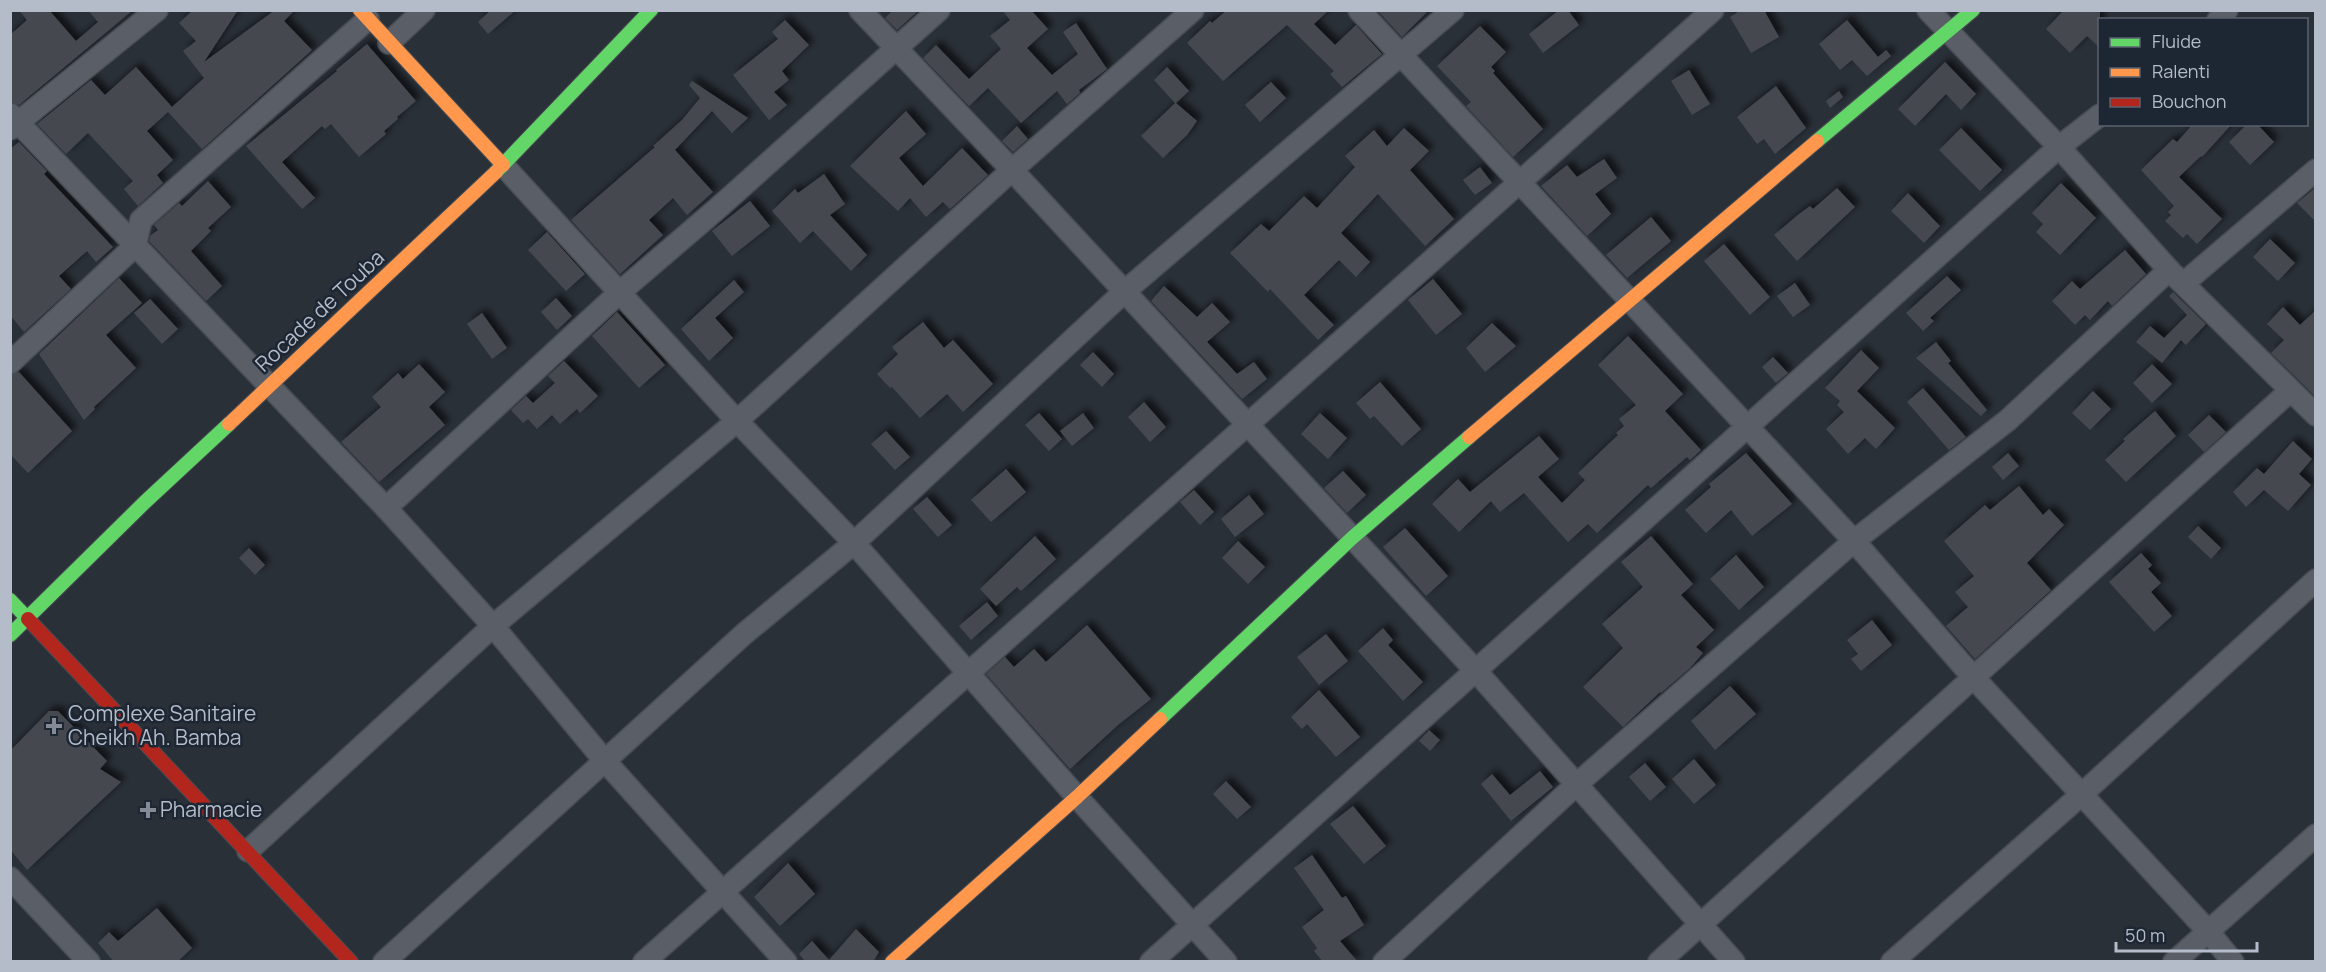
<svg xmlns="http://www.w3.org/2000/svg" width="2326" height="972" font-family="Manrope,sans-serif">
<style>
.building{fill:#444950;filter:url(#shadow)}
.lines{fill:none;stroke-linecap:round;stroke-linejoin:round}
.street-casing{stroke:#484c53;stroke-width:24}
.fast-casing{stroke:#484c53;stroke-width:16}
.slow-casing{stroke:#484c53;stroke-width:16}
.jam-casing{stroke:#484c53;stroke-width:16}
.street{stroke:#5a5e66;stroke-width:21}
.fast{stroke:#63d668;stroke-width:14}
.slow{stroke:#ff974d;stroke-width:14}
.jam{stroke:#b3261e;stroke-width:14}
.poi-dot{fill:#848b96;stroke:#1d2633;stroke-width:2}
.labels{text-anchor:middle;stroke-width:5;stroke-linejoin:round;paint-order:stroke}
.street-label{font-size:21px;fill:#b4bcc9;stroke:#1d2633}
.poi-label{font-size:21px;fill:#b4bcc9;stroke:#1d2633;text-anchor:start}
</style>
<defs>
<filter id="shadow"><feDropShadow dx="5" dy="-5" stdDeviation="3" flood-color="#0009"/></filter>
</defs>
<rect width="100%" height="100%" fill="#2a3038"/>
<!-- building -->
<g class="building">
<polygon points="19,10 49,10 76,41 98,22 88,10 133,10 19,105 10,102 10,35 27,20"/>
<polygon points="193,10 238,10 204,62 275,10 295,10 284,21 312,50 202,149 168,112 147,131 173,160 157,175 163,183 138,206 124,189 133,181 88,133 66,154 37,124 91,80 105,95 136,67 172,107 204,78 183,51 196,41 179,23"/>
<polygon points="491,10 516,10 488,34 478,22"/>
<polygon points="893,10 919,10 897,30 885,18"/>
<polygon points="1002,10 1031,10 1048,29 1027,48 1052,75 1078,54 1063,32 1076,23 1107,69 1079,90 1080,93 1067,104 1057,91 1021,123 988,88 969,106 923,58 936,45 969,79 1001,49 990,36 1010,20"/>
<polygon points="1227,10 1329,10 1314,24 1335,45 1356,25 1382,54 1342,87 1330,74 1334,71 1287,25 1223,81 1187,43 1210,21 1212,23"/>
<polygon points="1377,10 1429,10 1402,37"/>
<polygon points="1559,10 1568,10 1579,25 1543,53 1529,34"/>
<polygon points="1741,10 1764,10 1779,37 1751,53 1730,17"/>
<polygon points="2064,10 2100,10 2100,48 2087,36 2070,53 2046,29"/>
<polygon points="785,20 809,45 782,71 789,80 774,92 787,105 769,120 733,75 778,39 772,32"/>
<polygon points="1847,20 1878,57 1886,50 1891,56 1867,76 1852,60 1840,70 1819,44"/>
<polygon points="1480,26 1506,52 1491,67 1495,71 1493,73 1543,129 1513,157 1466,106 1471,102 1437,66"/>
<polygon points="367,44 416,101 397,117 398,119 384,131 386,134 359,157 331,124 325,129 322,126 282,162 315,198 302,209 246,146 337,71 336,70"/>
<polygon points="1945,62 1976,94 1961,110 1946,94 1915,126 1898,109"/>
<polygon points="1167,67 1189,91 1176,103 1197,121 1187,135 1163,158 1141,136 1175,103 1154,80"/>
<polygon points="1689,70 1710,104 1692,115 1671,81"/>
<polygon points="692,81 748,118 732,133 712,111 675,150 713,192 687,215 673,198 649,220 663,235 620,274 571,220 655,147 653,146 682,120 700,98 689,85"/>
<polygon points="1271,82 1286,98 1260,122 1245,105"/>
<polygon points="1776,86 1806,128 1775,154 1764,139 1757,144 1737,117"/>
<polygon points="1839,91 1843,97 1830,108 1826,101"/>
<polygon points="906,111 926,134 899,158 923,186 962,148 988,175 950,209 943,202 926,217 910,198 898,211 850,166"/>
<polygon points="2193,124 2232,124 2202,157 2201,156 2179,177 2222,219 2197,244 2187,234 2183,238 2165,221 2171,215 2168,212 2174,206 2141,170 2173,139 2177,142"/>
<polygon points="2247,124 2257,124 2274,142 2250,165 2229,142"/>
<polygon points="1017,126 1028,139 1013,152 1002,141"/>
<polygon points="1404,128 1429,151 1410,170 1454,219 1425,246 1378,194 1341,233 1370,262 1356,277 1339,260 1304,295 1334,325 1318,340 1270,289 1268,292 1230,253 1261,224 1269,231 1304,196 1317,208 1355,167 1345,156 1374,130 1387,146"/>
<polygon points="1961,128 2002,170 1980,191 1939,150"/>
<polygon points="19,142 47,171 44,174 113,247 96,262 87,251 59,276 71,289 24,332 10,315 10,149"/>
<polygon points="1604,159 1617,178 1595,194 1611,214 1587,236 1541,186 1567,165 1577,177"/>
<polygon points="1480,167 1492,183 1475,195 1463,180"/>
<polygon points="824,174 845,204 830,215 867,255 851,271 813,231 800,243 772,211 795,189 798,193"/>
<polygon points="208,181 231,207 208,228 211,231 191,251 222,286 206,301 149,241 150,236 158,230 154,225 179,203 182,206"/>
<polygon points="2061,183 2096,218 2060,255 2036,232 2043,224 2032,213"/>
<polygon points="2316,187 2316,222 2297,203"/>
<polygon points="1837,188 1855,207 1797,261 1774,235 1799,214 1810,206 1813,209"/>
<polygon points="1908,193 1940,226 1924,243 1891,211"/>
<polygon points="750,201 770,226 732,256 712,231"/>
<polygon points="1651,217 1671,241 1627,278 1606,255"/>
<polygon points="547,232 585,274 566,291 528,250"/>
<polygon points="2270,239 2295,263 2278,281 2253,257"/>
<polygon points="1724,244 1770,297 1750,315 1704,261"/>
<polygon points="2125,250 2146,274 2112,306 2108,301 2090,320 2085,315 2075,325 2052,301 2072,281 2080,289"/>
<polygon points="1947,276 1961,290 1930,318 1934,321 1923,331 1906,313"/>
<polygon points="119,278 142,303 106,335 136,368 94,407 95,409 84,420 39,354"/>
<polygon points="1433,279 1462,314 1436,335 1408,300"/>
<polygon points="734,280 744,292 715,318 733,338 709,361 681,329"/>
<polygon points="1795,283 1810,305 1793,317 1777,296"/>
<polygon points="1164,286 1197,317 1212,303 1230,322 1207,342 1237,374 1254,362 1267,379 1242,399 1151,301"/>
<polygon points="2173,292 2206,324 2186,345 2181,340 2162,363 2136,342 2150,326 2164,338 2187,315 2169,296"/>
<polygon points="556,298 572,316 557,330 541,312"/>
<polygon points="150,299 178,329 162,344 134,313"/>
<polygon points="2283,307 2300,325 2316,310 2316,397 2271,353 2284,340 2267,324"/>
<polygon points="617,312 665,365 639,388 592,336"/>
<polygon points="482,313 507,348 492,359 467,324"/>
<polygon points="923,322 944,348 953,340 993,384 963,412 947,394 920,418 892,387 890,388 877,374 898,354 892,347"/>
<polygon points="1492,323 1516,346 1485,372 1466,348"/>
<polygon points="1628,336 1683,394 1665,411 1701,450 1690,460 1687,457 1651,488 1648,485 1597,533 1588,524 1568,542 1524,493 1500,512 1491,501 1459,532 1432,504 1458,479 1470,492 1539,436 1559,459 1538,477 1562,503 1585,480 1578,473 1618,435 1616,433 1624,426 1619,419 1636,405 1598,365"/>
<polygon points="1936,342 1951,361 1948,363 1987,410 1981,416 1916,358"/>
<polygon points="1861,350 1879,368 1857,391 1895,428 1876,449 1865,438 1848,454 1826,429 1844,412 1837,405 1840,401 1825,388"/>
<polygon points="1093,352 1114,374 1102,387 1080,365"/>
<polygon points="1773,357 1788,373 1776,383 1762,367"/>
<polygon points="564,361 598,396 580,413 577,409 560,424 552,415 537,429 528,419 523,423 511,410 526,396 533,403 555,383 548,376"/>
<polygon points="419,364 445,392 429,407 445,425 379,482 341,442 381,407 372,397 398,373 403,379"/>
<polygon points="2152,364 2172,384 2152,403 2133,383"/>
<polygon points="19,372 72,431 28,473 10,454 10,375"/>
<polygon points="1380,382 1421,429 1402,446 1374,416 1370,419 1356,403"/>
<polygon points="1923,388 1966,437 1949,450 1907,402"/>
<polygon points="2093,391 2111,409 2090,430 2072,413"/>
<polygon points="1144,402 1166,427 1150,442 1128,417"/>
<polygon points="2155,411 2176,436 2126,482 2105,460 2125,441 2123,439"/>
<polygon points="1039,413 1062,439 1049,451 1025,425"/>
<polygon points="1083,413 1094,428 1072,446 1060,431"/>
<polygon points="1320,413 1347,438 1328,459 1301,434"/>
<polygon points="2209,415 2226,432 2204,452 2188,435"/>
<polygon points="886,431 910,457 895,470 871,444"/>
<polygon points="2293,441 2312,459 2299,474 2311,485 2288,511 2264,490 2246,507 2233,492 2257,468 2264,474"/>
<polygon points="1746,453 1792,504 1752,536 1731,510 1706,533 1685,510 1711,487 1709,484"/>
<polygon points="2008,453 2019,466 2003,480 1992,467"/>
<polygon points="1006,469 1026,492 991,522 971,500"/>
<polygon points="1343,471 1366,495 1347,513 1324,488"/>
<polygon points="2019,486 2043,515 2049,509 2064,525 2027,563 2051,590 1975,659 1946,626 1968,607 1955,592 1974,576 1944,541 1985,505 1990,510"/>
<polygon points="1194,490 1214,512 1200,525 1180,502"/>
<polygon points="1249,495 1264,514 1235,537 1221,519"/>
<polygon points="927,497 952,525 938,537 913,509"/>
<polygon points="2198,526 2221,548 2211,559 2188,537"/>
<polygon points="1405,528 1448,576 1426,596 1383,547"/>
<polygon points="1035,536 1056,559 1021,591 1017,587 996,606 980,589"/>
<polygon points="1651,536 1693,584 1681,595 1714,630 1696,647 1703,653 1690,668 1661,693 1660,692 1623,727 1583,687 1623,648 1602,624 1643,587 1621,562"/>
<polygon points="1238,541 1265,567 1248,584 1222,558"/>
<polygon points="249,548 265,565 255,575 239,558"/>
<polygon points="2141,553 2152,565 2148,569 2161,583 2151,592 2172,616 2154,632 2109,582"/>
<polygon points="1736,555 1764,587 1739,610 1710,579"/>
<polygon points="987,602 998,616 971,640 959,626"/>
<polygon points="1872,620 1892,645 1861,671 1851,659 1858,654 1847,640"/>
<polygon points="1087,625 1151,699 1118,725 1070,769 986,674 1005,657 1014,667 1034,649 1046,662"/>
<polygon points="1383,628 1393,640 1388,645 1423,682 1403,701 1358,651"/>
<polygon points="1326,634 1348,661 1319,685 1297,657"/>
<polygon points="1730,686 1756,714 1715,750 1691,721"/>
<polygon points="1319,690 1360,737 1336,757 1307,724 1302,729 1291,717"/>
<polygon points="49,711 58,711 107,761 100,769 121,782 27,870 10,849 10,751"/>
<polygon points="1429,730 1440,740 1430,751 1419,741"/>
<polygon points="1694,759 1716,785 1694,804 1672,779"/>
<polygon points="1645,763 1666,787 1650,801 1629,777"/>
<polygon points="1540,771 1553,787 1511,821 1481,784 1492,774 1510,795"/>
<polygon points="1226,781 1251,807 1237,819 1213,794"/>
<polygon points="1353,806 1386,846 1364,864 1330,824"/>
<polygon points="1312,855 1342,898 1346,896 1364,925 1340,941 1358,962 1323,962 1314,951 1317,948 1302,927 1324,910 1294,868"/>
<polygon points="788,863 815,894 780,926 754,897"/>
<polygon points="157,908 192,948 177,962 114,962 98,943 109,932 118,941"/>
<polygon points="856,929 879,952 873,962 806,962 799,954 812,941 829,960"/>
</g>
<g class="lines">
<defs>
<g id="street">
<polyline points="860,10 1012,170 1475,670 1734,962"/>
<polyline points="1359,10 1854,541 1973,677 2208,931 2233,962"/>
<polyline points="1928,10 2059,147 2169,270 2316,415"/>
<polyline points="2218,20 2227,10"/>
<polyline points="389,43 424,10"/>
<polyline points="10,114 386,508 493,626 604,760 786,962"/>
<polyline points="10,129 157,10"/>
<polyline points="503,165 737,421 854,543 1077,797 1226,962"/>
<polyline points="2184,283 2316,170"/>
<polyline points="10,363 135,246 141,220 368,19"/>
<polyline points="386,508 619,293 718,208 939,10"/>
<polyline points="248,851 493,626 737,421 1012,170 1193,10"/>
<polyline points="10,878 89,962"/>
<polyline points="384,962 744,634 854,543 1124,292 1453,10"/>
<polyline points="644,962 1713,10"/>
<polyline points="1151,962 2059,147 2100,115"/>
<polyline points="1384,962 1577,784 1854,541 2008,420 2169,270"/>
<polyline points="1659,962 2290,391"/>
<polyline points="1892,962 2081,795 2316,580"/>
<polyline points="2174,962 2316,835"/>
</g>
<g id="fast">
<polyline points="1817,141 1973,10"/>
<polyline points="496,172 651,10"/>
<polyline points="10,600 28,619"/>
<polyline points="10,635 145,502 229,424"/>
<polyline points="1160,719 1352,538 1469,437"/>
</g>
<g id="slow">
<polyline points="360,10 503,165"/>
<polyline points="229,424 496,172"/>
<polyline points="1469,437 1817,141"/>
<polyline points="892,962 1077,797 1160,719"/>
</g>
<polyline id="jam" points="28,619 351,962"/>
</defs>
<!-- street casing -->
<use href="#street" class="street-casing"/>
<!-- fast casing -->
<use href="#fast" class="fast-casing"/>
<!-- slow casing -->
<use href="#slow" class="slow-casing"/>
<!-- jam casing -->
<use href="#jam" class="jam-casing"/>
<!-- street -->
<use href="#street" class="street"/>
<!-- fast -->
<use href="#fast" class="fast"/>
<!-- slow -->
<use href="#slow" class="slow"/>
<!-- jam -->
<use href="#jam" class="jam"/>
</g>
<!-- markers -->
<g class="poi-dot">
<path d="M51 717h6v6h6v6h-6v6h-6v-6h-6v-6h6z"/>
<path d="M145 801h6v6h6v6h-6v6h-6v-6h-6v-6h6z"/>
</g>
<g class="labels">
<!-- street labels -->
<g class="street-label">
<text transform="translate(320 311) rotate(-43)" y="7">Rocade de Touba</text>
</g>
<!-- poi labels -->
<g class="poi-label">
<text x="68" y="721">Complexe Sanitaire<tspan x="68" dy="24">Cheikh Ah. Bamba</tspan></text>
<text x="160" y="817">Pharmacie</text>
</g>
</g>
<!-- border -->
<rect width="2326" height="972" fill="none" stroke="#b4bcc9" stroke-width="24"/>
<!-- legend -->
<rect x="2098" y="18" width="210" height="108" fill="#1d2633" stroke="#59626f" stroke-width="1.5"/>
<rect x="2110" y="38" width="30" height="9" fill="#63d668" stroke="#59626f" stroke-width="1.5"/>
<text x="2152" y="48" font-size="18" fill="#b4bcc9">Fluide</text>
<rect x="2110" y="68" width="30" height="9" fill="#ff974d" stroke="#59626f" stroke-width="1.5"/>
<text x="2152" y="78" font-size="18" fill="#b4bcc9">Ralenti</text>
<rect x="2110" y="98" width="30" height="9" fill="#b3261e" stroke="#59626f" stroke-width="1.5"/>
<text x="2152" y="108" font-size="18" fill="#b4bcc9">Bouchon</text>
<!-- scale -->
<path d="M2116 942v9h141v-9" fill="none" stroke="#b4bcc9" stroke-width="3"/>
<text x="2125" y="942" font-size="18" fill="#b4bcc9" stroke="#1d2633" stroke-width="4.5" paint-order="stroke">50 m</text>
</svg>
